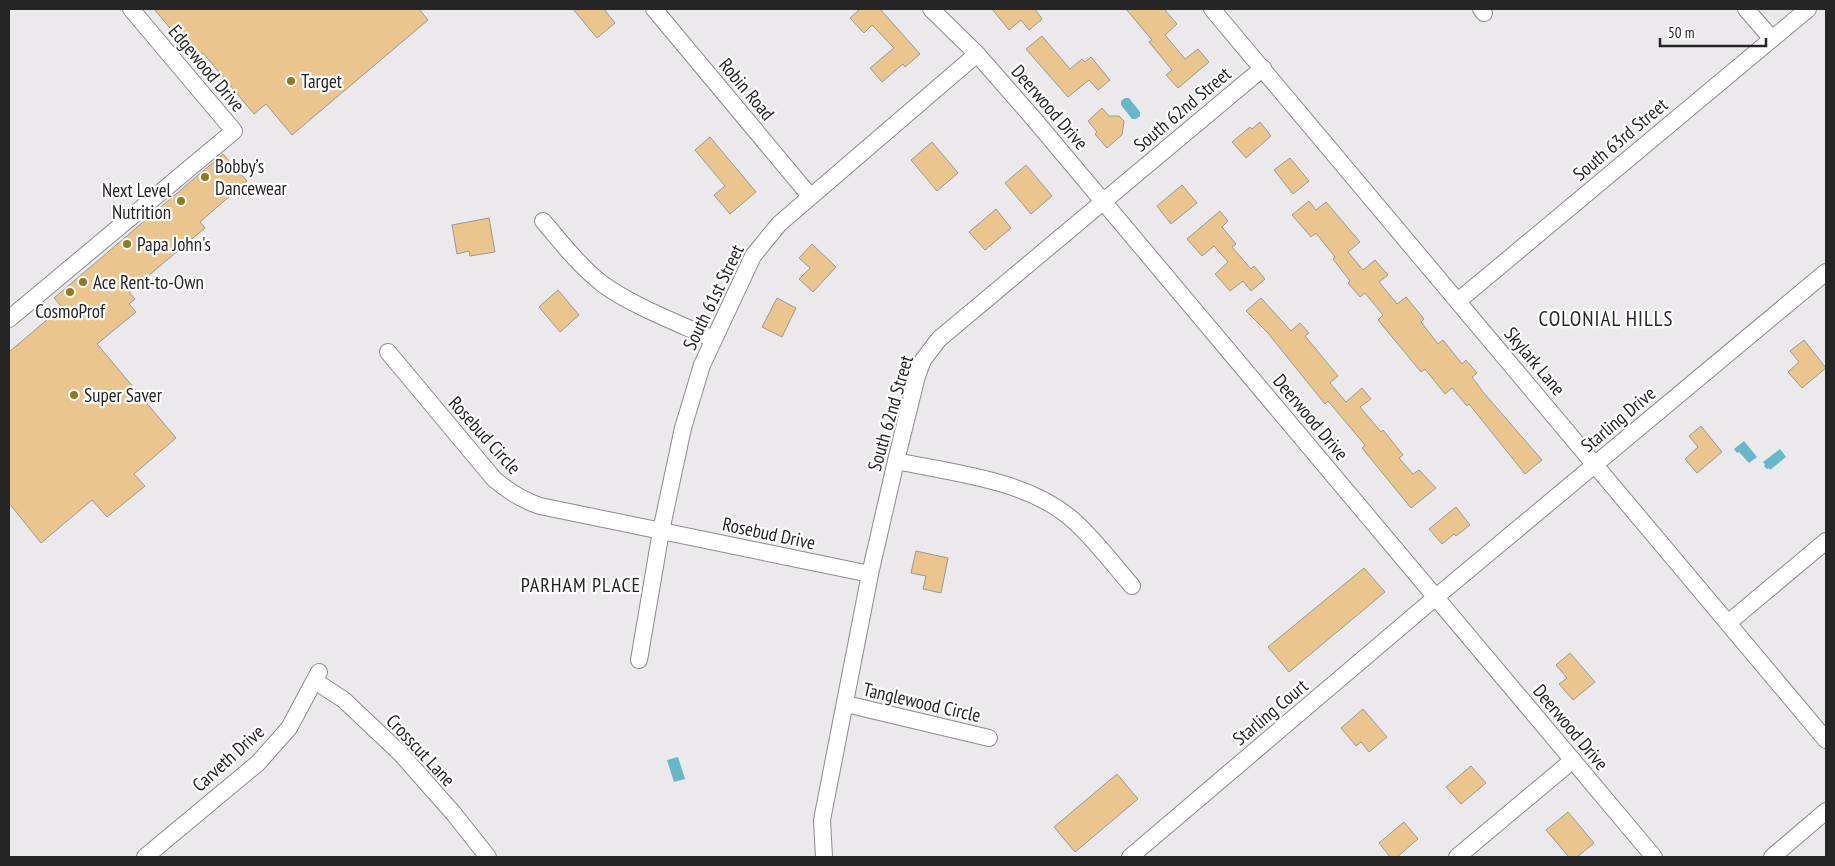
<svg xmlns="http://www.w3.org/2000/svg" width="1835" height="866" font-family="'PT Sans Narrow',sans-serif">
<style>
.water{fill:#67b7ca}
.building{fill:#ebc58e;stroke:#9b9894}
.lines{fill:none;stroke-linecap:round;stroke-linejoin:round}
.minor-casing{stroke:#8d8a8e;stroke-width:18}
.minor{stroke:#fff;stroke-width:16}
.poi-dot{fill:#91791f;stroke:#fff;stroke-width:2}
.labels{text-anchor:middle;stroke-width:4.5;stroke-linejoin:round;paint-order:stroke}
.street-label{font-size:19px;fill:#262526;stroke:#fff}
.poi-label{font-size:19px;fill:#262526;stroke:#fff;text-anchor:start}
.neighbourhood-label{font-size:20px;letter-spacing:1px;fill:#262526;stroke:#fff}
.quarter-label{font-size:21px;letter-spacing:1px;fill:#262526;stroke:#fff}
</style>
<rect width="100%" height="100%" fill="#ece9ed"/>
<!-- water -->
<g class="water">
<polygon points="1125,98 1129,98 1140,112 1140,116 1136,119 1132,119 1121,105 1121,101"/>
<polygon points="1744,441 1757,457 1749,463 1739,452 1737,453 1734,449"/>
<polygon points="1780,449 1786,457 1770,470 1769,468 1767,469 1764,466 1765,464 1763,462"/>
<polygon points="678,757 685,779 674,782 667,760"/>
</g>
<!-- building -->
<g class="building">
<polygon points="154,9 419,9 428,20 292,135 266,104 254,114 203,53 196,59"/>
<polygon points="573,9 604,9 615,23 597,38"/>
<polygon points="860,9 880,9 920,54 905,67 903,64 882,82 870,68 894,48 872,25 864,33 850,18"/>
<polygon points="992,9 1035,9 1042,19 1029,30 1021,20 1009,30"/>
<polygon points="1126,9 1164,9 1177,24 1165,35 1185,59 1198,49 1209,62 1178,88 1166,75 1172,70 1149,42 1152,40"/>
<polygon points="1042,36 1070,69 1082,59 1085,62 1091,57 1110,80 1098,90 1089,80 1068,97 1026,49"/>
<polygon points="1102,108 1109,116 1119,116 1124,121 1122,135 1107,148 1095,134 1097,132 1088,121"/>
<polygon points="1260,122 1271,136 1246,158 1232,142 1250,127 1252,129"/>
<polygon points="710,137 756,192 730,214 714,195 725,186 695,150"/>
<polygon points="932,142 958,173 937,191 911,160"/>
<polygon points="223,154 247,181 200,222 205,228 129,292 135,299 129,304 136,312 97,344 176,438 134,474 145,486 107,517 92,500 41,543 9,503 9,352 62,307 54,298"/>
<polygon points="1290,158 1309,181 1293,194 1274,170"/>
<polygon points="1026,165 1052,196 1031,214 1005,183"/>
<polygon points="1182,185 1197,203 1171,224 1157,206"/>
<polygon points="1309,201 1316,210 1326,202 1360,242 1348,252 1363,270 1375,260 1388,275 1379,282 1397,304 1406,297 1424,319 1421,322 1438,344 1443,340 1462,364 1466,360 1477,373 1472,377 1483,392 1542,460 1525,474 1469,404 1467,406 1452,388 1445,394 1425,369 1421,372 1378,320 1383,315 1365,293 1360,297 1348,283 1350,281 1333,259 1335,257 1316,233 1311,237 1292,215"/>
<polygon points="996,209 1011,228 985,250 969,232"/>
<polygon points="1220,211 1228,221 1222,227 1236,244 1232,247 1251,269 1254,266 1265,279 1251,291 1243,281 1230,291 1215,274 1228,262 1214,246 1202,256 1187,239"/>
<polygon points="489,218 495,252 470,256 469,251 457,254 452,225"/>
<polygon points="812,244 836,267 813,292 799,279 810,268 799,258"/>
<polygon points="558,290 579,315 560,332 539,307"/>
<polygon points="777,298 796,308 782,337 762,327"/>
<polygon points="1261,298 1291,331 1300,323 1309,333 1305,336 1338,376 1330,383 1346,402 1362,388 1371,399 1360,407 1381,432 1383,430 1403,455 1399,458 1413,474 1419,470 1436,488 1411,508 1362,448 1365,445 1328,401 1325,404 1267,332 1246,311"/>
<polygon points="1804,340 1826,368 1802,388 1788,372 1799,362 1790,351"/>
<polygon points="1701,426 1722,452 1697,473 1685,459 1698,447 1689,436"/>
<polygon points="1456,507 1470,525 1456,536 1454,534 1442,544 1429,529"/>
<polygon points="916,551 948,558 941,593 923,589 926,576 911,573"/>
<polygon points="1364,568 1385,592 1289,672 1268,647"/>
<polygon points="1570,653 1595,682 1573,700 1559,684 1567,678 1556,665"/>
<polygon points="1363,709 1387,737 1369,752 1361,742 1356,746 1341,728"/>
<polygon points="1471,766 1486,783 1461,804 1446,787"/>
<polygon points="1117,774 1138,799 1075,852 1054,827"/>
<polygon points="1568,812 1594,843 1577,857 1569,857 1546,830"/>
<polygon points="1404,822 1418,839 1397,857 1390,857 1379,843"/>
</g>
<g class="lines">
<defs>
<g id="minor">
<polyline points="654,9 810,196"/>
<polyline points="931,9 977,54 1033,118 1654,857"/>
<polyline points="1212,9 1826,740"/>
<polyline points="1481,9 1484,13"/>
<polyline points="1746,9 1772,39"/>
<path d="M543 221C562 243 580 267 604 285 633 306 680 324 713 339"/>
<polyline points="1458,301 1808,9"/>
<polyline points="9,319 234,131 131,9"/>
<path d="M388 352 494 479C508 491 522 500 540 506L870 574"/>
<path d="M896 461C953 473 1029 480 1074 521 1095 540 1113 564 1132 586"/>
<polyline points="1728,623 1826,541"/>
<polyline points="639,660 661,531 683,428 702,365 753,256 779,224 977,54"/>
<polyline points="315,681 344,700 401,754 454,814 488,857"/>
<polyline points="846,704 989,738"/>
<polyline points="145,857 258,763 289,728 319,672"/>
<polyline points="824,857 822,820 870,574 896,461 917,376 923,360 939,339 1263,68"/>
<polyline points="1130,857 1436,597 1826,272"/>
<polyline points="1457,857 1573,760"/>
<polyline points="1772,857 1826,811"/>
</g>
</defs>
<!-- minor casing -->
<use href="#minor" class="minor-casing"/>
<!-- minor -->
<use href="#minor" class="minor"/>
</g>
<!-- markers -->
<g class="poi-dot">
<circle cx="291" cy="81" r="5"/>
<circle cx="205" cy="177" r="5"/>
<circle cx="181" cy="201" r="5"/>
<circle cx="127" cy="244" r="5"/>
<circle cx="83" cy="282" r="5"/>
<circle cx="70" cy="292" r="5"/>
<circle cx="74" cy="395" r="5"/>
</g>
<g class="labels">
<!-- street labels -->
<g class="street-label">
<text transform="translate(207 68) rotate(50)" y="7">Edgewood Drive</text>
<text transform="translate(747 89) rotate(50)" y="7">Robin Road</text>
<text transform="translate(1050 107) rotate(49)" y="7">Deerwood Drive</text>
<text transform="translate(1182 109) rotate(-40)" y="7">South 62nd Street</text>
<text transform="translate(1620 139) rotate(-40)" y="7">South 63rd Street</text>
<text transform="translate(713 297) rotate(-64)" y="7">South 61st Street</text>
<text transform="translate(1535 361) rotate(50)" y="7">Skylark Lane</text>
<text transform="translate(890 413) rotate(-74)" y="7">South 62nd Street</text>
<text transform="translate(1311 417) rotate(50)" y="7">Deerwood Drive</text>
<text transform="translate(1618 419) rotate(-40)" y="7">Starling Drive</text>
<text transform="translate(485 435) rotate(48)" y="7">Rosebud Circle</text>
<text transform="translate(769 533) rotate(12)" y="7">Rosebud Drive</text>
<text transform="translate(922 702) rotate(13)" y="7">Tanglewood Circle</text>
<text transform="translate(1270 712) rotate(-40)" y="7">Starling Court</text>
<text transform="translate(1571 727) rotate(50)" y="7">Deerwood Drive</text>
<text transform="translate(421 750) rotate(47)" y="7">Crosscut Lane</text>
<text transform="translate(228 758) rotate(-42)" y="7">Carveth Drive</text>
</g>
<!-- poi labels -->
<g class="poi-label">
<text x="301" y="88">Target</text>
<text x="215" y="173">Bobby’s<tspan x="215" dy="22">Dancewear</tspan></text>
<text x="171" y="197" text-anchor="end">Next Level<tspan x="171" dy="22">Nutrition</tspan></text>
<text x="137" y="251">Papa John's</text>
<text x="93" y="289">Ace Rent-to-Own</text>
<text x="70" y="318" text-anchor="middle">CosmoProf</text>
<text x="84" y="402">Super Saver</text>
</g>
<!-- neighbourhood labels -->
<g class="neighbourhood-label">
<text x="581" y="592">PARHAM PLACE</text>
</g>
<!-- quarter labels -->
<g class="quarter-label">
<text x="1606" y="326">COLONIAL HILLS</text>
</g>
</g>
<!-- border -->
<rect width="1835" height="866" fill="none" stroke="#262526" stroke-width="20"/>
<!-- scale -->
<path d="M1660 38v8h106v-8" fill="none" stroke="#262526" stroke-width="2.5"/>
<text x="1668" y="38" font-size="15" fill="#262526" stroke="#ffffff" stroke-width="4" paint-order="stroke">50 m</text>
</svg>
